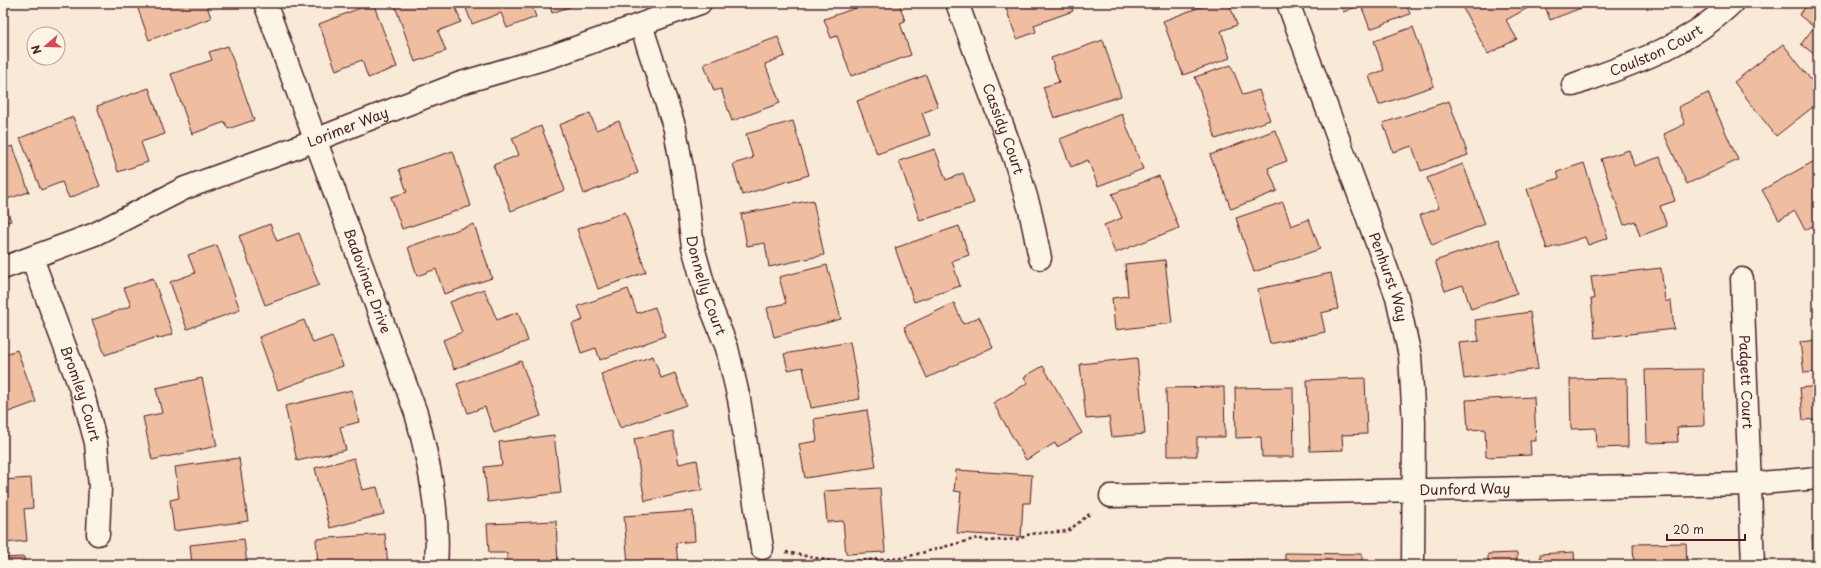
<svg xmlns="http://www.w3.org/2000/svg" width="1821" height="568" font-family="'Playpen Sans',sans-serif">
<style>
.building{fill:#efbea0;stroke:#4a1f2b}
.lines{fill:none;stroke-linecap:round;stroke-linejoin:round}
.minor-casing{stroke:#4a1f2b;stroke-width:25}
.path{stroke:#4a1f2b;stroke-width:2.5;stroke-dasharray:3 3;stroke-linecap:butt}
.minor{stroke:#fcf5e5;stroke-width:22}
.labels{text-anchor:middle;stroke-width:3;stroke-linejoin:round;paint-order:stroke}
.street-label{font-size:14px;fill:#4a1f2b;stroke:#fcf5e5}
</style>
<rect width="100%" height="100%" fill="#f9ead7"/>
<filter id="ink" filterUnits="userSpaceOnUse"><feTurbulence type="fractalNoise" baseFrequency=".025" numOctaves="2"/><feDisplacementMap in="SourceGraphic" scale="8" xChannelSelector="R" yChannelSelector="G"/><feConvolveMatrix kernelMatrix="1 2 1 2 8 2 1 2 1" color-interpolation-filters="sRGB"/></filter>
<g filter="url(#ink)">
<!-- building -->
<g class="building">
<polygon points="136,3 206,3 211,18 149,40"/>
<polygon points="373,3 397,67 368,78 362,60 336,70 319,24"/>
<polygon points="394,3 454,3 461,22 438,31 446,51 415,62"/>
<polygon points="464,3 531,3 536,17 507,28 501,13 472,24"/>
<polygon points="549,3 580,3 552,13"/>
<polygon points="870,3 899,3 905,21 900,23 911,55 851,76 837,36 831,38 824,19"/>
<polygon points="1004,3 1070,3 1073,11 1034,25 1036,32 1017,39"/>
<polygon points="1211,3 1229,3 1237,25 1221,31 1230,58 1183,75 1163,21"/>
<polygon points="1340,3 1406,3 1410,14 1370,29 1361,5 1343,12"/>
<polygon points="1460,3 1531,3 1533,5 1506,20 1517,39 1488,54"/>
<polygon points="1544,3 1579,3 1581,8 1550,20"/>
<polygon points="1809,3 1818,3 1818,57 1801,44 1814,27 1799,15"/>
<polygon points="1413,27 1434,86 1379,105 1369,76 1384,70 1374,41"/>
<polygon points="778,37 785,56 765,64 780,103 732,121 721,89 714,91 704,64"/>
<polygon points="1103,40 1121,96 1054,118 1043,87 1059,82 1051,58"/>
<polygon points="1783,44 1818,89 1818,103 1776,136 1734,82"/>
<polygon points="228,46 254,120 228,129 225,122 192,134 171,74 212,60 209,52"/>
<polygon points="1231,65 1243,95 1259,90 1270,120 1216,139 1195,77"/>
<polygon points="926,75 938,107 922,113 930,135 877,154 857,101"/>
<polygon points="149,88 165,134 141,142 148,162 118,172 97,106"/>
<polygon points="1708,93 1738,160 1687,184 1664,134 1685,124 1678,107"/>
<polygon points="1449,101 1468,155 1421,171 1412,146 1393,152 1383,123"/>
<polygon points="590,113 596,130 619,121 638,173 584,194 559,125"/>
<polygon points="1122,114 1143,169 1098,186 1088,160 1071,167 1060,139"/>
<polygon points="73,117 100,186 69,198 62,182 41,190 20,138"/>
<polygon points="793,121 809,175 742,195 733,164 753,158 746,134"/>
<polygon points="541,126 565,190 511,211 493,165 519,155 512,138"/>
<polygon points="1275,130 1287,161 1268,168 1277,191 1231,209 1210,155"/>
<polygon points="13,146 29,192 4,200 11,221 3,223 3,149"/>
<polygon points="935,149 946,180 963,173 974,203 920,221 899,161"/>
<polygon points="1629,150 1634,166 1660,157 1675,201 1660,206 1667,226 1640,236 1635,221 1624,225 1601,159"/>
<polygon points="453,151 471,206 402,229 391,197 407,192 399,169"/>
<polygon points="1818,159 1818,223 1805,230 1795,211 1779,220 1762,190"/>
<polygon points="1584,163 1608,238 1588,245 1585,237 1547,249 1527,189 1559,178 1557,172"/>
<polygon points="1463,164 1485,224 1432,245 1420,215 1439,208 1427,178"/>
<polygon points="1159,176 1179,228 1115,253 1104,225 1122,218 1112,194"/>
<polygon points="813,200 824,255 769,267 765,243 747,246 741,214"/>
<polygon points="1283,202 1291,226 1309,219 1320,249 1254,272 1236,218"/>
<polygon points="625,212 646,272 598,289 577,229"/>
<polygon points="270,224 277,241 299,233 319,285 265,305 239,236"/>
<polygon points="474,224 492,278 444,294 436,269 417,276 408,247"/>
<polygon points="959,226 969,255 952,261 960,286 914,302 895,248"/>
<polygon points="1499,239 1517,293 1471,309 1463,285 1445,291 1435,261"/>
<polygon points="1818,242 1818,268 1813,244"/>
<polygon points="217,245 240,310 187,329 170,282 195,273 188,255"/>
<polygon points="1165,260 1172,323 1115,330 1112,298 1128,296 1125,264"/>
<polygon points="827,265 841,319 774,337 767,308 786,303 779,277"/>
<polygon points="1661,268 1665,301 1671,301 1674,329 1595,338 1591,299 1594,299 1591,276"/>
<polygon points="1331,273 1338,309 1321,313 1325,332 1270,344 1258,289"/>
<polygon points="153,278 173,334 157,339 157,337 105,355 92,320 131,306 124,288"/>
<polygon points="484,289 497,320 518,312 528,341 454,369 443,340 462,332 450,302"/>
<polygon points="628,289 637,313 655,307 665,336 600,360 596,348 581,353 572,324 583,320 578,306"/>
<polygon points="954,303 963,324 979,317 993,347 927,378 904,327"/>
<polygon points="1530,312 1538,369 1464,379 1459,343 1479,341 1475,320"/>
<polygon points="304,320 313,343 332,336 343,366 278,390 259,337"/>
<polygon points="1818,340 1818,372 1804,373 1800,342"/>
<polygon points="850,342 860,399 811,408 803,367 788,370 784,354"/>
<polygon points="17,350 36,402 3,414 3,355"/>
<polygon points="653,356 661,378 675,373 686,405 620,428 601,374"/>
<polygon points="1137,358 1145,434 1112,437 1109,417 1086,419 1080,364"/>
<polygon points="521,361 541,416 494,433 485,407 468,413 457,384"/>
<polygon points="1043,366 1082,433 1057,447 1055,443 1026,460 993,403 1028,383 1024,377"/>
<polygon points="1703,369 1704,426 1677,427 1678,442 1647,443 1645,370"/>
<polygon points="202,378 217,446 152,460 143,417 162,413 156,388"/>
<polygon points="1365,378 1367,434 1342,435 1343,450 1310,451 1307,380"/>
<polygon points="1627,378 1628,447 1597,448 1596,428 1571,429 1570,379"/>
<polygon points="1818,386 1818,419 1803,420 1800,388"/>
<polygon points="1224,387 1225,437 1197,437 1197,456 1167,456 1166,388"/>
<polygon points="1293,387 1294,457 1262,457 1261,437 1236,438 1235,388"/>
<polygon points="352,390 359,422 340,427 346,450 297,461 285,406"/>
<polygon points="1534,397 1536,441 1530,441 1531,455 1486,457 1485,429 1468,430 1466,400"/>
<polygon points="867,410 876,467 805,478 799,444 817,441 814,419"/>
<polygon points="673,431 679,464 697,460 702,490 645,501 634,439"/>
<polygon points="554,435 561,493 488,502 484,467 502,465 499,442"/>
<polygon points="239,458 248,521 174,531 170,500 179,498 175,467"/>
<polygon points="354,458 362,490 377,487 384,514 330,528 315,468"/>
<polygon points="956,470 1032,475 1030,503 1023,503 1021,537 957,533 961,492 954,491"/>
<polygon points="31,478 33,508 24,509 27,541 3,543 3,480"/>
<polygon points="880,488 885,552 846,554 843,521 827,522 824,491"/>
<polygon points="693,511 695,541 676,543 678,565 628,565 624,516"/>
<polygon points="556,521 558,565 507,565 507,553 489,553 487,524"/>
<polygon points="385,534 388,565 318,565 316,539"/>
<polygon points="1818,535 1818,565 1813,565 1812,536"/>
<polygon points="244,539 247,565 192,565 190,545"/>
<polygon points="1686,543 1687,565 1634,565 1633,544"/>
<polygon points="1574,552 1575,565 1541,565 1540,554"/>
<polygon points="1285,553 1362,554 1362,565 1285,565"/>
<polygon points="1517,553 1517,565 1488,565 1488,554"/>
<polygon points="24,557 25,565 3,565 3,558"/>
<polygon points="1254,559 1254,565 1226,565 1226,560"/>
</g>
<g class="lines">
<defs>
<g id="minor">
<path id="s1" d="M265 3 416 413C429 462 440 513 436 565"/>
<path id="s2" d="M957 3 1015 160 1030 210 1040 258"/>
<path id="s3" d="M1288 3 1397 297 1410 356 1414 422 1413 565"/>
<path id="s4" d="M641 25 675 129 685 185 693 247 707 297 727 348 739 399 762 548"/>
<path id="s5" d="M1573 85C1632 64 1686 47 1732 3"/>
<path id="s6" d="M32 258 84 398 96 443 100 487 98 534"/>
<path id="s7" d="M3 268 95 234 185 188 282 153 461 83 553 56 700 3"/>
<path id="s8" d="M1742 279 1753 565"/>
<path id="s9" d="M1111 496 1750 484 1818 478"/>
</g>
</defs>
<!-- minor casing -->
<use href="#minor" class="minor-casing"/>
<!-- path -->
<polyline class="path" points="786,552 835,562 902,558 978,538 987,541 1019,539 1030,534 1068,531 1092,512"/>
<!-- minor -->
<use href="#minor" class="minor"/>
</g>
</g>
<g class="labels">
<!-- street labels -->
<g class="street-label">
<text dy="5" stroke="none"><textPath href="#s5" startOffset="90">Coulston Court</textPath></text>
<text dy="5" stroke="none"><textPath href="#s7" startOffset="373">Lorimer Way</textPath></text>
<text dy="5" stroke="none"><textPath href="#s2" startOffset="134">Cassidy Court</textPath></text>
<text dy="5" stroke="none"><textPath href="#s3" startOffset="292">Penhurst Way</textPath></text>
<text dy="5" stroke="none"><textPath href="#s1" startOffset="296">Badovinac Drive</textPath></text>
<text dy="5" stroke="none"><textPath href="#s4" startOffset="269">Donnelly Court</textPath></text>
<text dy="5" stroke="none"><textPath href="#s8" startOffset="103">Padgett Court</textPath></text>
<text dy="5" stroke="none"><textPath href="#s6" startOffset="144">Bromley Court</textPath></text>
<text dy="5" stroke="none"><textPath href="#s9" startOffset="354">Dunford Way</textPath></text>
</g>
</g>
<!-- margin -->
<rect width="1821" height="568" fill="none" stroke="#fcf5e5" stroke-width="16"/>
<rect x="8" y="8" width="1805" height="552" fill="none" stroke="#4a1f2b" stroke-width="1.5" filter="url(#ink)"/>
<!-- north arrow -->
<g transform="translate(46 46) rotate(250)"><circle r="19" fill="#fcf5e5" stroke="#b59f9b"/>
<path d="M0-3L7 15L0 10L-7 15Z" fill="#d1495b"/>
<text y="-6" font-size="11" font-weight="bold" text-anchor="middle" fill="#4a1f2b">N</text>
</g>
<!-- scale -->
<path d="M1667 534v6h78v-6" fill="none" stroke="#4a1f2b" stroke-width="2"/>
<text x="1673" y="534" font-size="12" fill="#4a1f2b" stroke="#fcf5e5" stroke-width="3" paint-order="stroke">20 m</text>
</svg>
